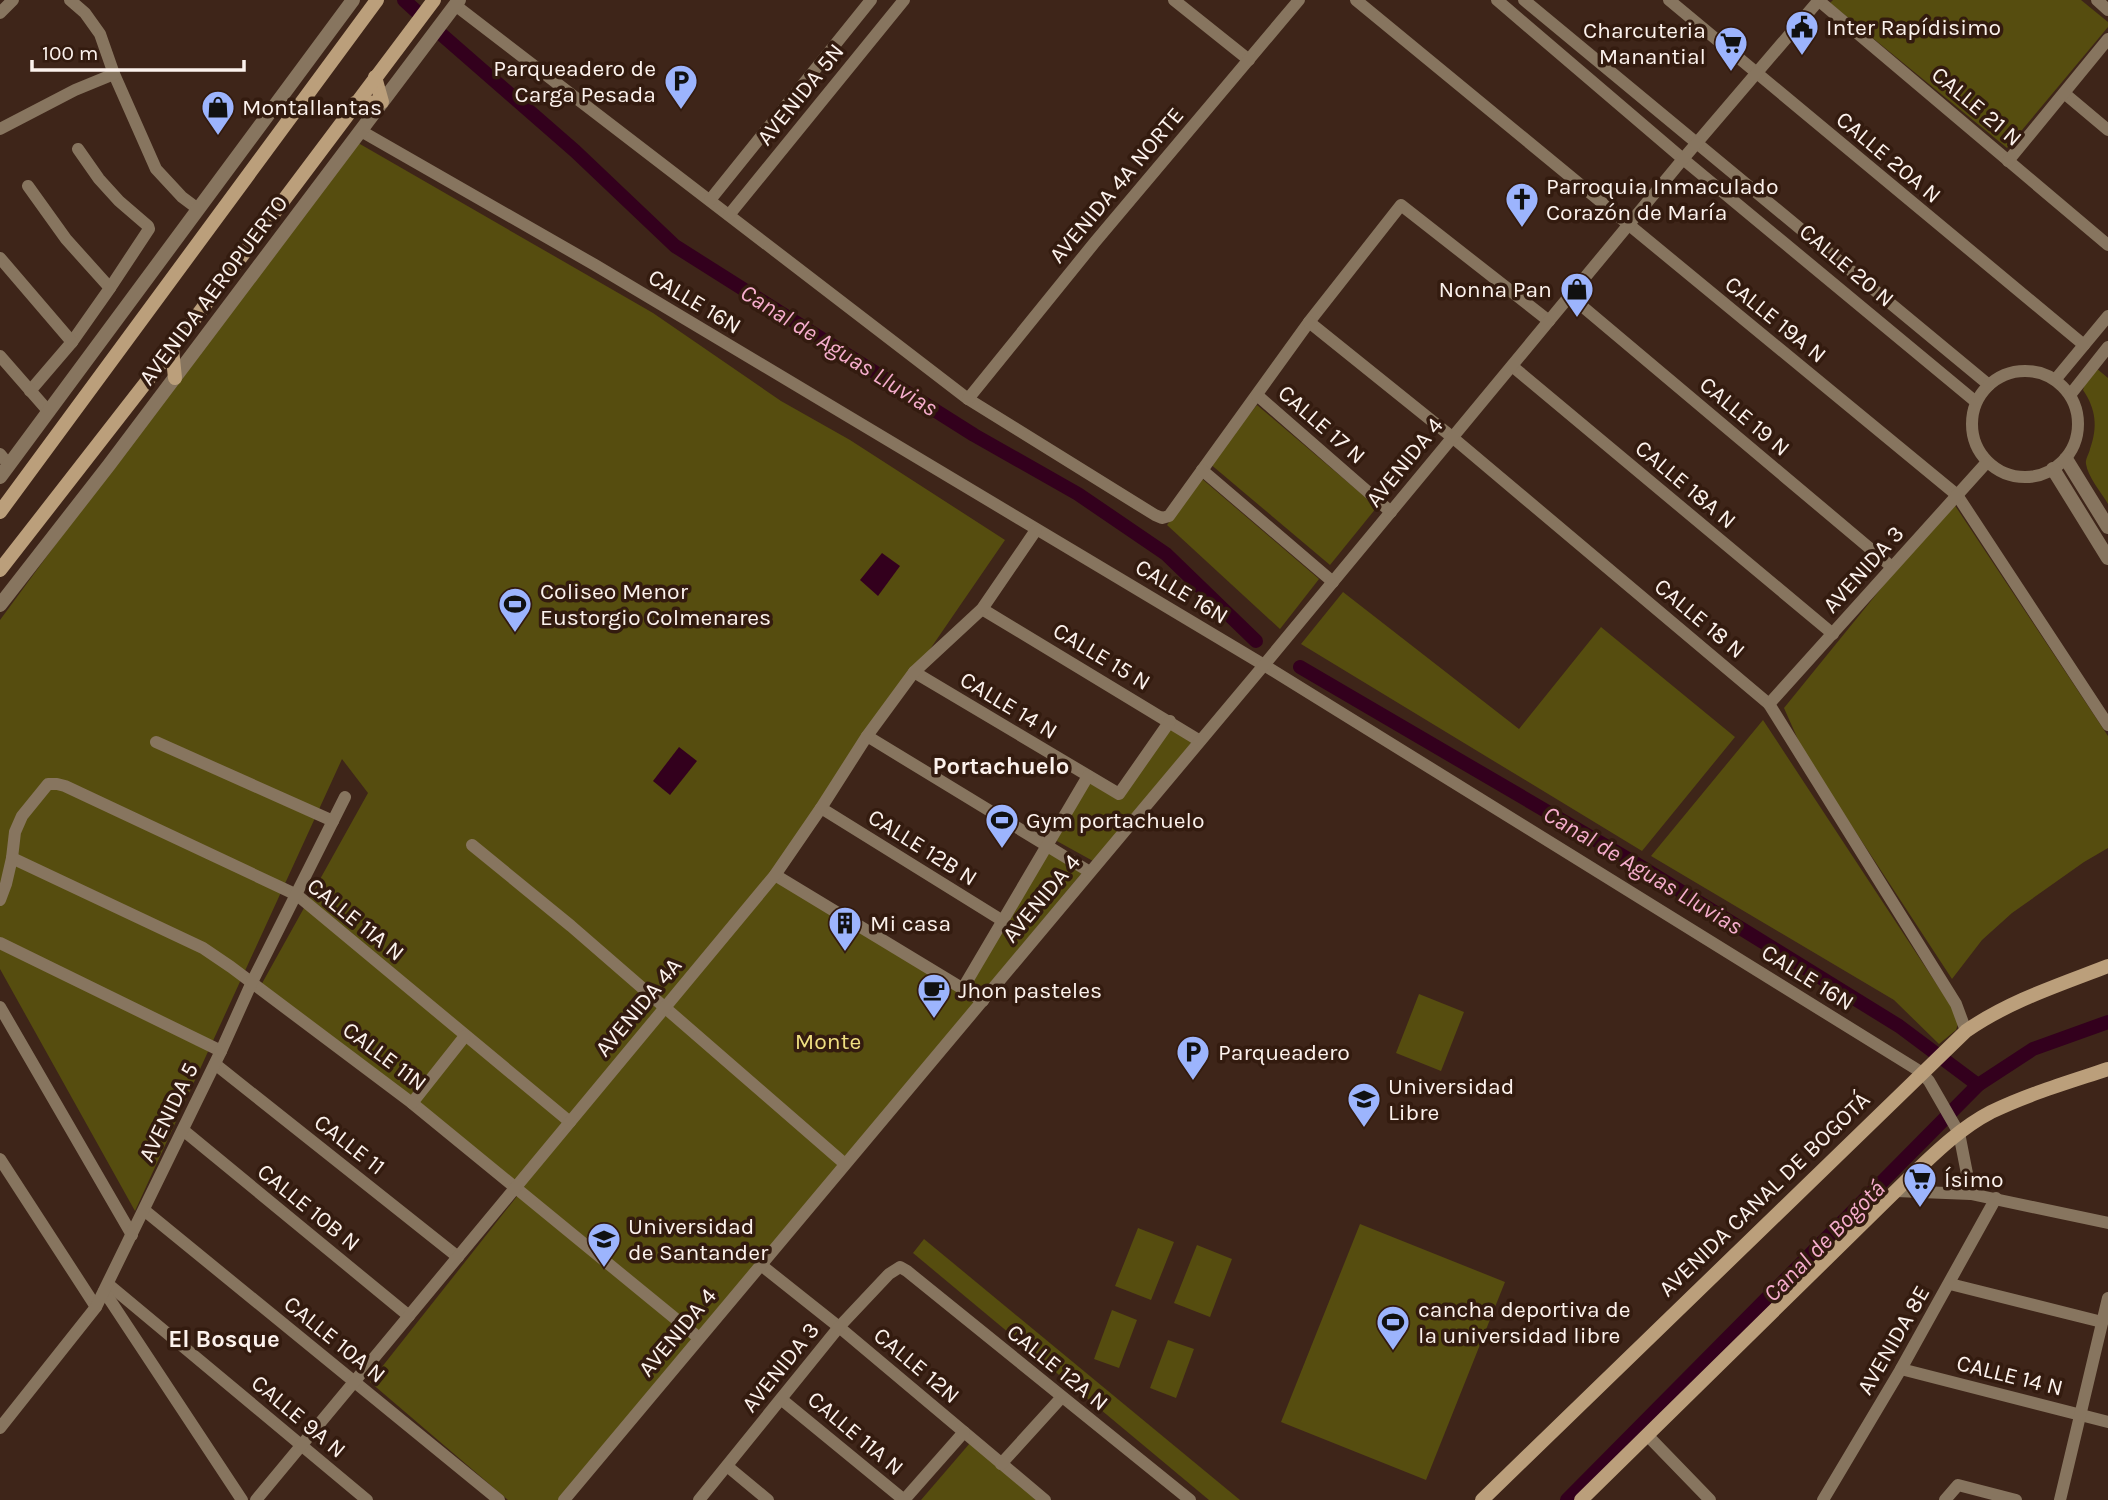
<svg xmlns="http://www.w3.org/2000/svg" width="2108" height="1500" font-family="Karla,sans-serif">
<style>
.green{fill:#564d0f}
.water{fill:#33001d}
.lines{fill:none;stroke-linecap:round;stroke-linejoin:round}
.canal{stroke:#33001d;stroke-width:14}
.minor{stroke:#87755f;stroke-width:12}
.tertiary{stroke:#87755f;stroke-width:14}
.secondary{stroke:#bb9f7b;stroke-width:14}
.labels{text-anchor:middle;stroke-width:7;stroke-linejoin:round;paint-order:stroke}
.poi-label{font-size:23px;fill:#fcf2ed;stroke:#331b0f;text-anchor:start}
.street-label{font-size:23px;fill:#fcf2ed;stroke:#331b0f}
.park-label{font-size:23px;fill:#f0e082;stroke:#331b0f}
.water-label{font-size:24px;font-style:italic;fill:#f6adcd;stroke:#331b0f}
.neighbourhood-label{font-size:24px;font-weight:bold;fill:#fcf2ed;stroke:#331b0f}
</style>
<rect width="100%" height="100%" fill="#3e2519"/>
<!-- green -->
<g class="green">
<polygon points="1833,0 2081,0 2108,22 2108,27 2007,148 1830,3"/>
<polygon points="353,140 653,313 781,401 850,440 1005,540 775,875 983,1001 567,1500 508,1500 370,1382 518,1195 260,987 368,793 342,759 135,1211 0,969 0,620"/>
<path d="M2096 368 2108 378V504C2101 492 2088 477 2086 464 2085 459 2089 454 2090 449 2098 427 2096 409 2083 390L2087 378Z"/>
<polygon points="1257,405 1377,507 1330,565 1209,463"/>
<polygon points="1201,478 1319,579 1280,629 1167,525"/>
<polygon points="1952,501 2108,736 2108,848 2084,862 2012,913 1982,940 1952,979 1804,753 1784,708"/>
<polygon points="1343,592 1519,729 1601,627 1735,737 1642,851 1301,644"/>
<polygon points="1763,720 1953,1009 1959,1021 1956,1030 1939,1044 1894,1000 1651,856"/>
<polygon points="1174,723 1197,738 1093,861 1055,840 1093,776 1123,794"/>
<polygon points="1051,849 1086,868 982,993 969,986"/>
<polygon points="1419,994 1464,1012 1441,1071 1396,1053"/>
<polygon points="1360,1224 1505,1282 1426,1480 1281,1422"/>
<polygon points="1138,1228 1174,1242 1151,1300 1115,1286"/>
<polygon points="924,1239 1240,1500 1209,1500 913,1253"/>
<polygon points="1197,1245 1232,1259 1210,1317 1174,1303"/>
<polygon points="1112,1310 1137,1320 1119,1368 1094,1359"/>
<polygon points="1168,1340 1194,1349 1176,1398 1150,1388"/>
<polygon points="970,1443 1037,1500 921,1500"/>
</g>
<!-- water -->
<g class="water">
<polygon points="882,553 900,566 878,596 860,580"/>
<polygon points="679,747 697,761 670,795 653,781"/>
</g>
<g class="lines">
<!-- canal -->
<g class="canal">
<polyline points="404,0 416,11"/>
<polyline points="441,34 575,151 675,246 974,435 1078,494 1166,554 1256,641"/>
<polyline points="1300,667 1635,863 1899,1026 1978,1085"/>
<polyline points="1567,1500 1978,1085 2033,1049 2108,1022"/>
</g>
<!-- minor -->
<g class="minor">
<polyline points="70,0 85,13 100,34 114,74 156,169 182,197 198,209"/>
<polyline points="1174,0 1249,60"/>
<polyline points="1356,0 1957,495 2108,725"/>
<polyline points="1497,0 1683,159 1976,402"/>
<polyline points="1524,0 1989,385"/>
<polyline points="1669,0 2084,345"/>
<polyline points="1818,0 2108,245"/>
<polyline points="2097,0 2108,10"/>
<polyline points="455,5 968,399 1155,515 1162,518 1169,516 1309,322 1401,205 1549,321"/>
<polyline points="0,13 13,0"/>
<polyline points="2064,93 2108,130"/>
<polyline points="0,129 75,90 114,74"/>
<polyline points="361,131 595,265 1264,665 1921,1072 1929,1081 1959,1133 1971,1194"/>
<polyline points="78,149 99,179 119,201 148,226 149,229 110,288"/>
<polyline points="2008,161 2108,39"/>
<polyline points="28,186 66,239 110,288 72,342"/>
<polyline points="710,200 871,0"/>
<polyline points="729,215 904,0"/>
<polyline points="0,258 72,342 30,391"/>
<polyline points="1570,296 1892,567"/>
<polyline points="1309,322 1452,437 1769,704 1956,1004 1966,1031"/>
<polyline points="0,356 49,412"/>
<polyline points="1512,366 1833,634"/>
<circle cx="2025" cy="424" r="53"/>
<polyline points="2055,380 2108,316"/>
<polyline points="1257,395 1391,512"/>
<polyline points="2070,395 2108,347"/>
<polyline points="968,399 1095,242 1299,0"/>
<polyline points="0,454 9,465"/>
<polyline points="1202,470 1333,582"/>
<polyline points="982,609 1200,741"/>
<polyline points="914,672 1119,794 1170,721"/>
<polyline points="1769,704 1987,462"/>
<polyline points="867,736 1090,872"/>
<polyline points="156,742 333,821"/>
<polyline points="821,808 1003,921"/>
<polyline points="472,845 571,926 845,1164"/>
<polyline points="12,858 203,948 231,967 412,1103 699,1338"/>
<polyline points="775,875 983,1001"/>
<polyline points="0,900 6,884 12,858 15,832 22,816 48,784 57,784 65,786 297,895 570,1122"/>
<polyline points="0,943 221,1051"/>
<polyline points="963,988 1088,776"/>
<polyline points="0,1007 132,1235"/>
<polyline points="215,1064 458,1257"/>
<polyline points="412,1103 465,1036"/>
<polyline points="183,1130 409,1316"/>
<polyline points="0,1159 96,1307"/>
<polyline points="1896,1191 1971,1194 2108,1223"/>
<polyline points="144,1210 499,1500"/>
<polyline points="761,1265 839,1327 1045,1500"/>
<polyline points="108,1284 367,1500"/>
<polyline points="1950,1284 2102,1322"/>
<polyline points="104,1291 242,1500"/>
<polyline points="1901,1369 2108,1422"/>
<polyline points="781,1399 904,1500"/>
<polyline points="0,1428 96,1307 221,1051 252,982 345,797"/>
<polyline points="1648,1436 1710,1500"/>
<polyline points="1001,1464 1061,1398"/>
<polyline points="727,1466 768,1500"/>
<polyline points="256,1500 775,875 821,808 867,736 914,672 982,609 1036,530"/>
<polyline points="564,1500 1264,665 1683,159 1819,0"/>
<polyline points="699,1500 839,1327 889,1274 900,1267 907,1271 1190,1500"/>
<polyline points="904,1500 964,1432"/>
<polyline points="1823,1500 1901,1369 1996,1198"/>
<polyline points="1945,1500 1958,1485 2016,1500"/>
<polyline points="2060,1500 2108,1298"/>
</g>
<!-- tertiary -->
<g class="tertiary">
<polyline points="2066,459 2108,527"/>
<polyline points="2053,469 2108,558"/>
<polyline points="0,477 353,0"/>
<polyline points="0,605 109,465 459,0"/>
</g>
<!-- secondary -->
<g class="secondary">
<polyline points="355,103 382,102 375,77"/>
<polyline points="172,349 175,378"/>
<polyline points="0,512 377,0"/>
<polyline points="0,570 172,349 434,0"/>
<path d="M1482 1500 1966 1031C2009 1001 2059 985 2108 966"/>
<path d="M1581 1500 1914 1173C1937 1151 1962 1127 1991 1112 2028 1094 2069 1082 2108 1069"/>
</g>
</g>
<!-- icons -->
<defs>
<symbol id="civic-pin" viewBox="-11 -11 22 30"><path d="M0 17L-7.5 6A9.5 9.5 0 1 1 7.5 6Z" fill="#9cb4fd" stroke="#331b0f"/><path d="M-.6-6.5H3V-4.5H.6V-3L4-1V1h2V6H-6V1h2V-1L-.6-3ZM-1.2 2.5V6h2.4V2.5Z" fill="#111"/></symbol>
<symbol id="supermarket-pin" viewBox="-11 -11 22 30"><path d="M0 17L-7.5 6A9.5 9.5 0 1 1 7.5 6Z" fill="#9cb4fd" stroke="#331b0f"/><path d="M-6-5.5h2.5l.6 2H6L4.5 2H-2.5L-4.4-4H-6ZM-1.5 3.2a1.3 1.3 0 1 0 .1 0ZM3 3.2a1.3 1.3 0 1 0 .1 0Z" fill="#111"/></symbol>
<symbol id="parking-pin" viewBox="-11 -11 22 30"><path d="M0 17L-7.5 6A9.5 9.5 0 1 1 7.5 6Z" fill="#9cb4fd" stroke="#331b0f"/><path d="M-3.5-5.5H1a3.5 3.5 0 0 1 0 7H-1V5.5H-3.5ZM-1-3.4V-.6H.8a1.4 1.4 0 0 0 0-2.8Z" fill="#111"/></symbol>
<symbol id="shop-pin" viewBox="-11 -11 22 30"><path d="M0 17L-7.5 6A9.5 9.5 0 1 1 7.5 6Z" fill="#9cb4fd" stroke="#331b0f"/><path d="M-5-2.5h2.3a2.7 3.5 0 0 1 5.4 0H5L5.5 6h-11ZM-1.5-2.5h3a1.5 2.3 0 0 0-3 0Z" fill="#111"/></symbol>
<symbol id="church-pin" viewBox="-11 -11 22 30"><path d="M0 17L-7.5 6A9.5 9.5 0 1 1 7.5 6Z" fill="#9cb4fd" stroke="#331b0f"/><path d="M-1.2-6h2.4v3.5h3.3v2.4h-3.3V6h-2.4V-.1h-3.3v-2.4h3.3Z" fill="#111"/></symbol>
<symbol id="stadium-pin" viewBox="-11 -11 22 30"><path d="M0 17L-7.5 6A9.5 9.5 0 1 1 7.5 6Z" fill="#9cb4fd" stroke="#331b0f"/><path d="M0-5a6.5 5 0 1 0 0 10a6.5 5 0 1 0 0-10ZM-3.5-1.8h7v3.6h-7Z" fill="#111"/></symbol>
<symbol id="building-pin" viewBox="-11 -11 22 30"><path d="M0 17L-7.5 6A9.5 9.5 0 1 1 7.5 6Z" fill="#9cb4fd" stroke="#331b0f"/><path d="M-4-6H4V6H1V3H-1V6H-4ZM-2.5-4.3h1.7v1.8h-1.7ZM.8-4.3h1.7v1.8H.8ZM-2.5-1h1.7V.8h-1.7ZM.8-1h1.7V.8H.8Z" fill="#111"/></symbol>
<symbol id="cafe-pin" viewBox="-11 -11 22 30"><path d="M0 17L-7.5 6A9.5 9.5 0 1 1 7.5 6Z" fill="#9cb4fd" stroke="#331b0f"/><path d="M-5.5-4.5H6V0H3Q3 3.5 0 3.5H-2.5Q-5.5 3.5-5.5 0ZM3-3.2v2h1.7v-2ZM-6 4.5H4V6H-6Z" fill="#111"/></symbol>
<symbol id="university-pin" viewBox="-11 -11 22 30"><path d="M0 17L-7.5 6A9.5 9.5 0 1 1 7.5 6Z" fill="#9cb4fd" stroke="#331b0f"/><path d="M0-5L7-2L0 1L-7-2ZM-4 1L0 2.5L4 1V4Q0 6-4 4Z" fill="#111"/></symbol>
</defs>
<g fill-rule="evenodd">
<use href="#civic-pin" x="1783" y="8" width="38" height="52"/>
<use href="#supermarket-pin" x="1712" y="24" width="38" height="52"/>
<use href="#parking-pin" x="662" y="62" width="38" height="52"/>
<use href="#shop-pin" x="199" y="88" width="38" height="52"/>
<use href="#church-pin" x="1503" y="180" width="38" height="52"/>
<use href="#shop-pin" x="1558" y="270" width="38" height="52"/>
<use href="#stadium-pin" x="496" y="585" width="38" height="52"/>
<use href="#stadium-pin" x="983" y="801" width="38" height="52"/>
<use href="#building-pin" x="826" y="904" width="38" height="52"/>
<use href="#cafe-pin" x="915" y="971" width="38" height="52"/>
<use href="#parking-pin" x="1174" y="1033" width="38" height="52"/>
<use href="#university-pin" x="1345" y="1080" width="38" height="52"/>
<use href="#supermarket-pin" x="1901" y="1160" width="38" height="52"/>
<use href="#university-pin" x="585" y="1220" width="38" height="52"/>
<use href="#stadium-pin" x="1374" y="1303" width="38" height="52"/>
</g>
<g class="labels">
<!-- poi labels -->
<g class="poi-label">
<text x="1826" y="35">Inter Rapídisimo</text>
<text x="1706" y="38" text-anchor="end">Charcuteria<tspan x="1706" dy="26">Manantial</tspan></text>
<text x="656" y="76" text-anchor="end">Parqueadero de<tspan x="656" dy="26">Carga Pesada</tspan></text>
<text x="242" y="115">Montallantas</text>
<text x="1546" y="194">Parroquia Inmaculado<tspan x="1546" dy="26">Corazón de María</tspan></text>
<text x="1552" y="297" text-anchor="end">Nonna Pan</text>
<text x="540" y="599">Coliseo Menor<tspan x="540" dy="26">Eustorgio Colmenares</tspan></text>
<text x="1026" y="828">Gym portachuelo</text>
<text x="870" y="931">Mi casa</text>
<text x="958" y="998">Jhon pasteles</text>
<text x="1218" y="1060">Parqueadero</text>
<text x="1388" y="1094">Universidad<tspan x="1388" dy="26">Libre</tspan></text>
<text x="1944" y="1187">Ísimo</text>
<text x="628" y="1234">Universidad<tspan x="628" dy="26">de Santander</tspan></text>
<text x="1418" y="1317">cancha deportiva de<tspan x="1418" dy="26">la universidad libre</tspan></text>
</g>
<!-- street labels -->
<g class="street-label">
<text transform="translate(800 94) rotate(-51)" y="8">AVENIDA 5N</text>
<text transform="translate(1977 106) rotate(40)" y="8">CALLE 21 N</text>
<text transform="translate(1889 157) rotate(40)" y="8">CALLE 20A N</text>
<text transform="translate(1116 185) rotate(-50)" y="8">AVENIDA 4A NORTE</text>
<text transform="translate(1847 265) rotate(40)" y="8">CALLE 20 N</text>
<text transform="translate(213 290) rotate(-53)" y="8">AVENIDA AEROPUERTO</text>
<text transform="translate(695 301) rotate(31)" y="8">CALLE 16N</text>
<text transform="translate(1776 319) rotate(39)" y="8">CALLE 19A N</text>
<text transform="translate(1745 416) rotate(40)" y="8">CALLE 19 N</text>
<text transform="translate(1322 424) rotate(41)" y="8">CALLE 17 N</text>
<text transform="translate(1404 462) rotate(-51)" y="8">AVENIDA 4</text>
<text transform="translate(1686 484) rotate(40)" y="8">CALLE 18A N</text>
<text transform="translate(1863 569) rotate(-48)" y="8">AVENIDA 3</text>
<text transform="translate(1182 591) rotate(31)" y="8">CALLE 16N</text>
<text transform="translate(1700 618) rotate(40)" y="8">CALLE 18 N</text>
<text transform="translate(1102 656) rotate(31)" y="8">CALLE 15 N</text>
<text transform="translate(1009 705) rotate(31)" y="8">CALLE 14 N</text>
<text transform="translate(923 847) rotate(32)" y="8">CALLE 12B N</text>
<text transform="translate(1041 898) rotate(-50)" y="8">AVENIDA 4</text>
<text transform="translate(356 919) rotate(39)" y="8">CALLE 11A N</text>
<text transform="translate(1808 977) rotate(32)" y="8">CALLE 16N</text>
<text transform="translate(638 1007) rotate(-50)" y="8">AVENIDA 4A</text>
<text transform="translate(385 1056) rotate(37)" y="8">CALLE 11N</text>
<text transform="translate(168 1112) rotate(-64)" y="8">AVENIDA 5</text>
<text transform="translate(350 1144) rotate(38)" y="8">CALLE 11</text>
<text transform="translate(1764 1194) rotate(-44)" y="8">AVENIDA CANAL DE BOGOTÁ</text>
<text transform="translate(309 1207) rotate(39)" y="8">CALLE 10B N</text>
<text transform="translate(677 1332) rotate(-50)" y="8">AVENIDA 4</text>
<text transform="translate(335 1339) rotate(39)" y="8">CALLE 10A N</text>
<text transform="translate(1893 1340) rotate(-60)" y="8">AVENIDA 8E</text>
<text transform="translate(917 1365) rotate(40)" y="8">CALLE 12N</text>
<text transform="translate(780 1367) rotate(-51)" y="8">AVENIDA 3</text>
<text transform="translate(1058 1367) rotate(39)" y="8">CALLE 12A N</text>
<text transform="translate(2010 1375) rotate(14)" y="8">CALLE 14 N</text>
<text transform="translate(299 1416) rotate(40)" y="8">CALLE 9A N</text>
<text transform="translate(856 1433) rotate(40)" y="8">CALLE 11A N</text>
</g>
<!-- park labels -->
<g class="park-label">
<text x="828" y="1049">Monte</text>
</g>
<!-- water labels -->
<g class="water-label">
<text transform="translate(839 350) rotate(32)" y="8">Canal de Aguas Lluvias</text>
<text transform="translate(1643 870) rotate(31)" y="8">Canal de Aguas Lluvias</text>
<text transform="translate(1824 1241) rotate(-45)" y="8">Canal de Bogotá</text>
</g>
<!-- neighbourhood labels -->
<g class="neighbourhood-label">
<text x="1001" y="774">Portachuelo</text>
<text x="224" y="1347">El Bosque</text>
</g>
</g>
<!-- scale -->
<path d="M32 60v10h212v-10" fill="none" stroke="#fcf2ed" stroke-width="3.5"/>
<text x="42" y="60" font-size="21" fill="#fcf2ed" stroke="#331b0f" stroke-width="5" paint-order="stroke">100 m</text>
</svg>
